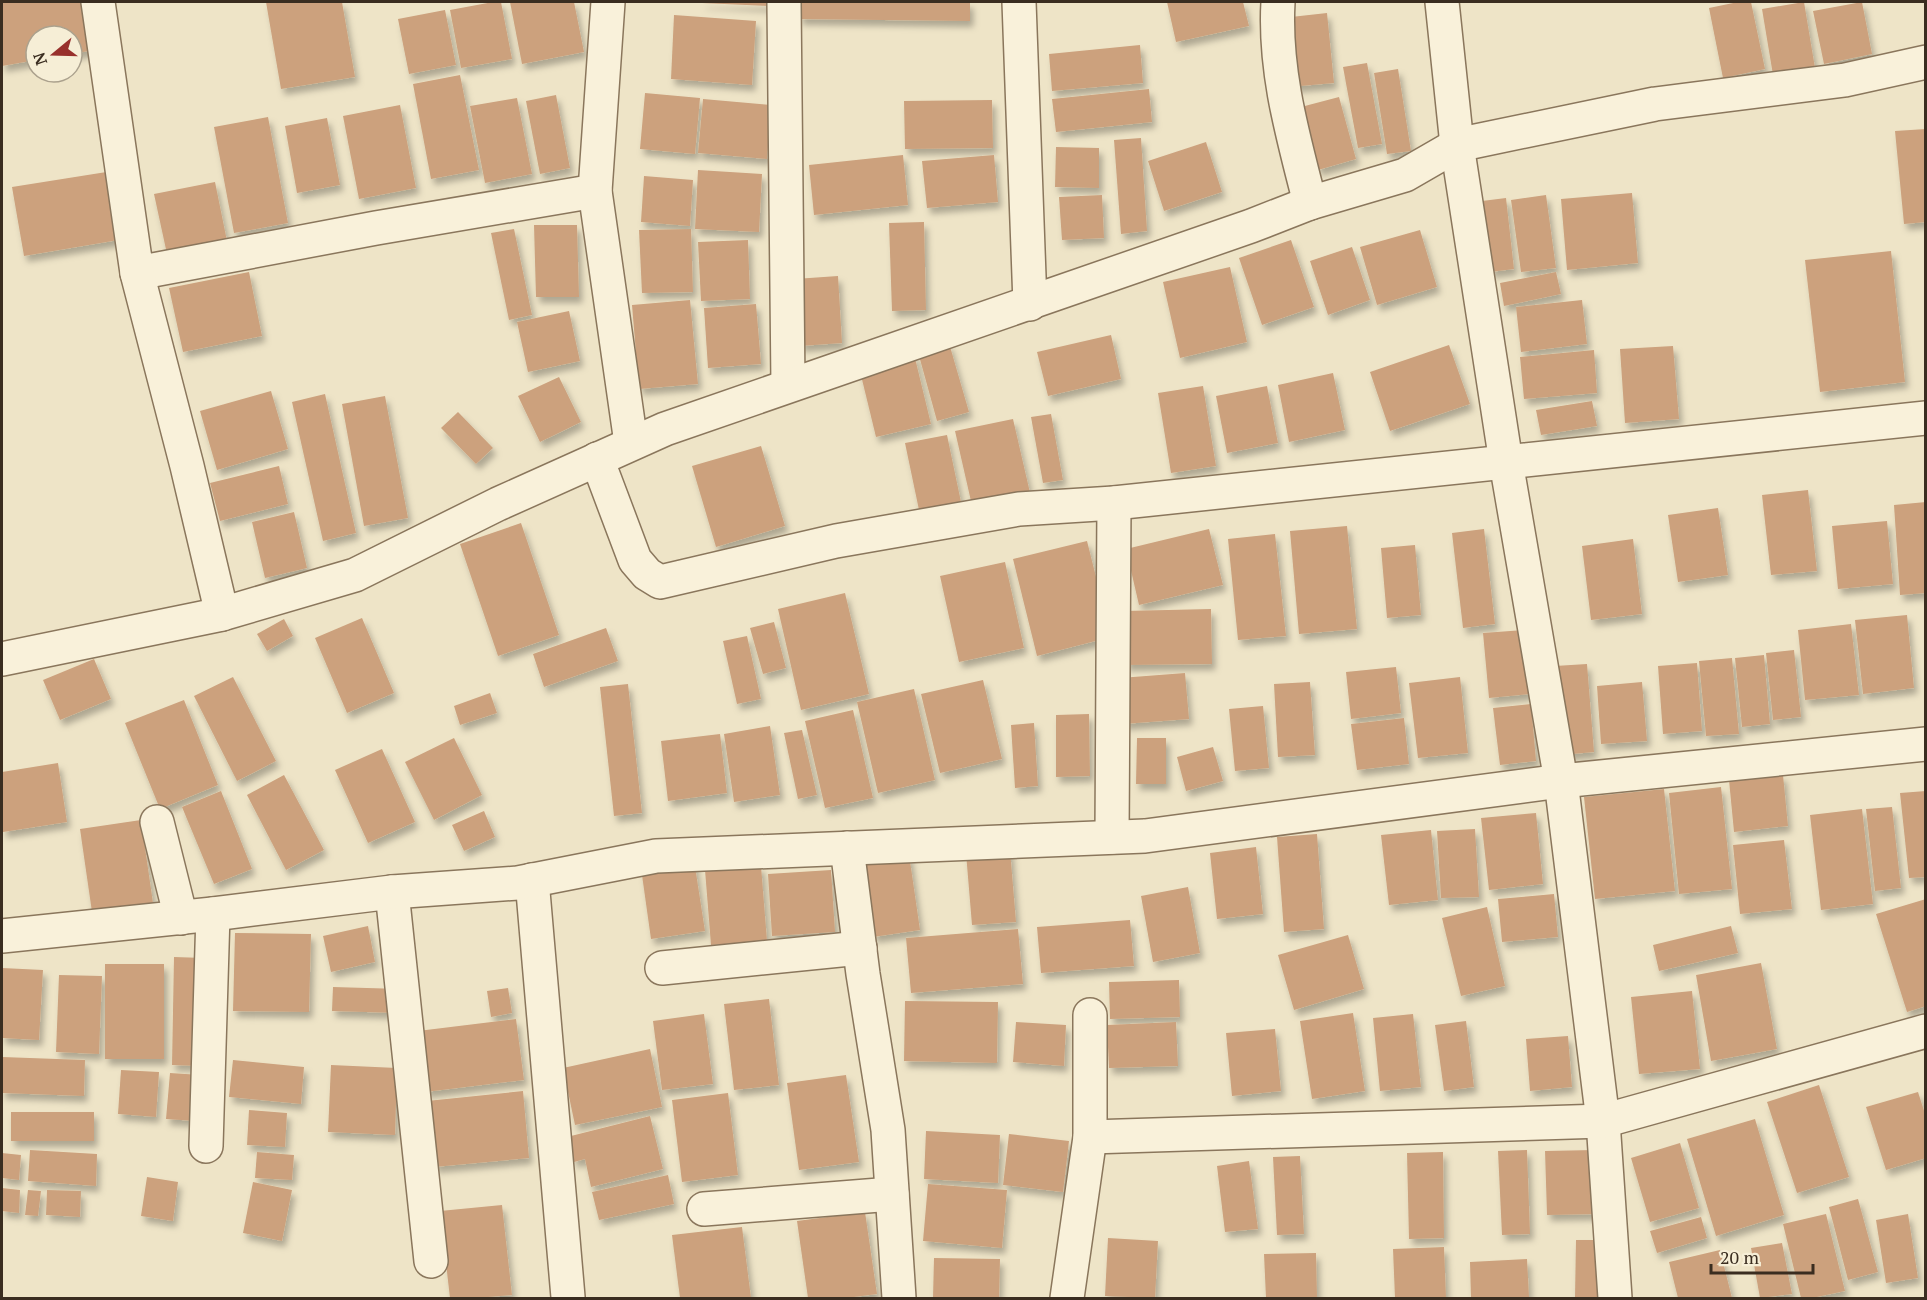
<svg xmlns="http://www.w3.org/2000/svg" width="1927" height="1300" font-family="'PT Serif',serif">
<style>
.building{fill:#cca17d;filter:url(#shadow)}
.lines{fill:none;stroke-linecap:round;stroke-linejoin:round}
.minor-casing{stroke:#8a765c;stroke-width:36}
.minor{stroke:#f9f1da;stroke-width:33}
</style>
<defs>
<filter id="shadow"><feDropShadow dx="3.5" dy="6" stdDeviation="3" flood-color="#0004"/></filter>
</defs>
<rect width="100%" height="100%" fill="#eee4c7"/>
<!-- building -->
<g class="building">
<polygon points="2,2 86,2 94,50 72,54 72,36 36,36 36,60 2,66"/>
<polygon points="266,2 342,2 355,77 281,89"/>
<polygon points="493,2 501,2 512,59 461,68 450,10"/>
<polygon points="510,2 574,2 584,52 522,64"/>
<polygon points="702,2 768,2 768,6 702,3"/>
<polygon points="799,2 970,2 970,21 799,19"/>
<polygon points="1167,2 1243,2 1249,26 1176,42"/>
<polygon points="1738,2 1751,2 1765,69 1723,78 1709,8"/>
<polygon points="1804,2 1815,68 1773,75 1762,9"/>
<polygon points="1862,2 1872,54 1824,64 1813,11"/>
<polygon points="445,10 456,65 409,74 398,19"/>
<polygon points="1327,13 1334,83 1289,87 1282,18"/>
<polygon points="674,15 756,21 752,85 671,79"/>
<polygon points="1140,45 1143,83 1052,91 1049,54"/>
<polygon points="1367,63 1382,144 1358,148 1343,67"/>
<polygon points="1398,69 1411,151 1387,154 1374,73"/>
<polygon points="460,75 479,170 431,179 413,84"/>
<polygon points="1149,89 1152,122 1056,132 1052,99"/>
<polygon points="645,93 700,98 695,154 640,149"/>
<polygon points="556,95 570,168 540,174 526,101"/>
<polygon points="1339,97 1356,159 1318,170 1301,107"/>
<polygon points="517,98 532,174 485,183 470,106"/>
<polygon points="703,99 771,105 767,159 698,153"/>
<polygon points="992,100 993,148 905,149 904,101"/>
<polygon points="400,105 416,188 359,199 343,116"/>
<polygon points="268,117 288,223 234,233 214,127"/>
<polygon points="327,118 340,185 297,193 285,126"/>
<polygon points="1926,129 1926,222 1904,224 1895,131"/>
<polygon points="1141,138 1147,231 1121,234 1114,140"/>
<polygon points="1206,142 1222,192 1164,211 1148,161"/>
<polygon points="1056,147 1099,148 1099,188 1055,187"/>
<polygon points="903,155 908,205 814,215 809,165"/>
<polygon points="994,155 998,202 927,208 922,161"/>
<polygon points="119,170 130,238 24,256 12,187"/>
<polygon points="698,170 762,174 759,232 695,229"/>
<polygon points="644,176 693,180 690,226 641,222"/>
<polygon points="215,182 227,241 167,254 154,194"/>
<polygon points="1632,193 1638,263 1567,270 1561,199"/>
<polygon points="1102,195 1104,238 1062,240 1059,197"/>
<polygon points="1546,195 1556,268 1521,272 1511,200"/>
<polygon points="1506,198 1514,269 1490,272 1482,201"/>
<polygon points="924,222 926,310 892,311 889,223"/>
<polygon points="534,225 577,225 579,297 536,297"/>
<polygon points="514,229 532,315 509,320 491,233"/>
<polygon points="691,229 693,292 642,293 639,230"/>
<polygon points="1420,230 1437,287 1377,305 1360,247"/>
<polygon points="748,240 750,299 701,301 698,242"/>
<polygon points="1291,240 1314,307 1262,325 1239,258"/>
<polygon points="1352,247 1370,300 1328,315 1310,261"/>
<polygon points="1891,251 1905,382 1820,392 1805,260"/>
<polygon points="1230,267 1247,342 1180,358 1163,282"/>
<polygon points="249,272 262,336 183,352 169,288"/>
<polygon points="1556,272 1561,294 1504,306 1500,283"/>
<polygon points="838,276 842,343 800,346 795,279"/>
<polygon points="690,300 698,384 639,389 632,305"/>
<polygon points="1582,300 1587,344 1521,352 1516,307"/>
<polygon points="756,304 761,364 708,368 704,308"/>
<polygon points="569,311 580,361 528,372 517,322"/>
<polygon points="1111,335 1121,379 1048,396 1037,352"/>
<polygon points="949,343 969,412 937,421 918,352"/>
<polygon points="1449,345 1470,404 1390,431 1370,372"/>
<polygon points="1673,346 1679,419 1625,423 1620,349"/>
<polygon points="1594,350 1597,393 1524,399 1520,357"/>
<polygon points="914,354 931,424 876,437 859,367"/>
<polygon points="1333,373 1345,430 1289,442 1278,385"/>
<polygon points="559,377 581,422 540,442 518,396"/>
<polygon points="1203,386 1216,466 1171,473 1158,393"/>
<polygon points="1267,386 1278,443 1227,453 1216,396"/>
<polygon points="271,391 288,449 217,470 200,411"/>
<polygon points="325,394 356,533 323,541 292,402"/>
<polygon points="385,396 408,518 364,526 342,404"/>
<polygon points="1592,401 1597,426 1541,435 1536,410"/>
<polygon points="458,412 493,448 476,464 441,428"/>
<polygon points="1051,414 1063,480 1043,483 1031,417"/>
<polygon points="1013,419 1031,497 973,510 955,431"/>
<polygon points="947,435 961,502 919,510 905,443"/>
<polygon points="761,446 785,526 716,547 692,466"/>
<polygon points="279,466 288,504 220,521 210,483"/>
<polygon points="1808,490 1817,571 1771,575 1762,495"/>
<polygon points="1926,502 1926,593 1900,595 1894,505"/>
<polygon points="1718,508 1728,575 1678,582 1668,515"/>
<polygon points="294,512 307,568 265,578 252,522"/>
<polygon points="1887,521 1893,584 1838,589 1832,526"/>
<polygon points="521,523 559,635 498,656 460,544"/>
<polygon points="1347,526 1357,629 1299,634 1290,531"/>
<polygon points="1209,529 1223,585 1139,605 1126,549"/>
<polygon points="1484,529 1495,624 1463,628 1452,533"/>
<polygon points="1275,534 1286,636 1238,640 1228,539"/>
<polygon points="1633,539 1642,614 1591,620 1582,546"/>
<polygon points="1087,541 1111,637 1037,656 1013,559"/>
<polygon points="1415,545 1421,615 1387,618 1381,548"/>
<polygon points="1005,562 1024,648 959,662 940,576"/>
<polygon points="845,593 869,694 801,710 778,609"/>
<polygon points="1211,609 1212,664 1125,665 1124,611"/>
<polygon points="1907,615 1914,688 1863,694 1855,620"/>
<polygon points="362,618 394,693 347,713 315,638"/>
<polygon points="284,619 293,636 267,651 257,634"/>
<polygon points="774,622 786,668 763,674 750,628"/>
<polygon points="1851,624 1859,695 1805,700 1798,630"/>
<polygon points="606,628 618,661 544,687 533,654"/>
<polygon points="1524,630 1530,694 1489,698 1483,633"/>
<polygon points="747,636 761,699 737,704 723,641"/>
<polygon points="1794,650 1801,717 1773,720 1766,653"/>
<polygon points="1764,655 1770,724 1742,727 1735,658"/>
<polygon points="1732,658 1739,734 1706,736 1699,661"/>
<polygon points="94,659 111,699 60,720 43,680"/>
<polygon points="1697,663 1702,731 1663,734 1658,666"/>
<polygon points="1587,664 1594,752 1561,755 1555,666"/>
<polygon points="1396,667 1401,713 1351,719 1346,672"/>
<polygon points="1185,673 1189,719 1123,724 1120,678"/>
<polygon points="233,677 276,761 237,781 194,696"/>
<polygon points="1460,677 1468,753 1418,758 1409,683"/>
<polygon points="983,680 1002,759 940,773 921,694"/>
<polygon points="1310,682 1315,755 1278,757 1274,684"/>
<polygon points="1642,682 1647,741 1601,744 1597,686"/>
<polygon points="628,684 642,813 614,816 600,687"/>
<polygon points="914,689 935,780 878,793 857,702"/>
<polygon points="490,693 497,713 460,725 454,706"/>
<polygon points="184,700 218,785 160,809 125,723"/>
<polygon points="1531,704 1536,761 1500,765 1493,708"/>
<polygon points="1263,706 1269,768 1235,771 1229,709"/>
<polygon points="853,710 873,798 825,808 805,721"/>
<polygon points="1089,714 1090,776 1056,777 1056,715"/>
<polygon points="1404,718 1409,764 1357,770 1351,724"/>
<polygon points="1034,723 1038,786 1015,788 1011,725"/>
<polygon points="770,726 780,795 734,802 724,734"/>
<polygon points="802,730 817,795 798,799 784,733"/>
<polygon points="720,734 727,793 668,801 661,741"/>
<polygon points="454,738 482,795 434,820 405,762"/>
<polygon points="1137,738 1166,738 1166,784 1136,784"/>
<polygon points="1213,747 1223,781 1186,791 1177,757"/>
<polygon points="382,749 415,822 368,843 335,770"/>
<polygon points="58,763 67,822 3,832 2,772"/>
<polygon points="284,775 324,850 286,870 247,795"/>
<polygon points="1783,775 1788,826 1734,832 1729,780"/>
<polygon points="1721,787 1732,889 1679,894 1669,793"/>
<polygon points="1664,789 1675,891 1595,899 1584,797"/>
<polygon points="221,791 252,869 214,884 182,807"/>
<polygon points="1926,791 1926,877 1909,878 1900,793"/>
<polygon points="1892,807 1901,888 1875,891 1866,809"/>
<polygon points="1862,809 1873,904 1821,910 1810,815"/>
<polygon points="484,811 495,837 464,851 452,825"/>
<polygon points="1536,813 1543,884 1489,890 1481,818"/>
<polygon points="141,820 153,903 92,912 80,829"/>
<polygon points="1475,829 1479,897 1441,898 1437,831"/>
<polygon points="1431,830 1438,900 1389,905 1381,835"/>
<polygon points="1317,834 1324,929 1284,932 1277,837"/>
<polygon points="1784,840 1792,909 1740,914 1733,845"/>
<polygon points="1256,847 1263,914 1217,919 1210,853"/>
<polygon points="1010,850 1016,922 972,925 966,853"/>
<polygon points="909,854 920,930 873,937 862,860"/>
<polygon points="694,860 705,931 651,939 641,868"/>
<polygon points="761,866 767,941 711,945 705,870"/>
<polygon points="831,870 835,932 772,936 768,874"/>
<polygon points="1188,887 1200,953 1153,962 1141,896"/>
<polygon points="1554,894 1558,937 1502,942 1498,899"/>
<polygon points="1926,899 1926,1006 1907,1012 1876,914"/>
<polygon points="1487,907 1505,986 1461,996 1442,918"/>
<polygon points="1130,920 1134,966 1041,973 1037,927"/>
<polygon points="368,926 375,962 331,972 323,936"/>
<polygon points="1731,926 1738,953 1659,971 1653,945"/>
<polygon points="1018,929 1023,984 911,993 906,938"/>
<polygon points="235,933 311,934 309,1012 233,1011"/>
<polygon points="1348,935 1364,989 1294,1010 1278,955"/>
<polygon points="174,957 204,958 201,1066 172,1065"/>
<polygon points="1761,963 1777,1049 1711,1061 1696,975"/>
<rect x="105" y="964" width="59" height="95"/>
<polygon points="2,968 43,970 39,1040 2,1038"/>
<polygon points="59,975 102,976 99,1054 56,1052"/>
<polygon points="1179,980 1180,1017 1110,1019 1109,982"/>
<polygon points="333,987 401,989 400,1013 332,1011"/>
<polygon points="508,988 512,1013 491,1017 487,991"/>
<polygon points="1692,991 1700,1069 1639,1074 1631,997"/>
<polygon points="769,999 779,1085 734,1090 724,1004"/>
<polygon points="905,1001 998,1002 997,1063 904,1061"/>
<polygon points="1353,1013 1365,1091 1312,1099 1300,1021"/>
<polygon points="704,1014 713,1084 662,1090 653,1021"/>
<polygon points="1413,1014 1421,1087 1380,1091 1373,1018"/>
<polygon points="516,1019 524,1080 425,1092 418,1031"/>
<polygon points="1466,1021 1474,1087 1444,1091 1435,1025"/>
<polygon points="1016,1022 1066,1025 1064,1066 1013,1062"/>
<polygon points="1176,1022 1178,1066 1109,1068 1107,1025"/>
<polygon points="1275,1029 1281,1091 1232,1096 1226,1033"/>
<polygon points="1568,1036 1572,1087 1530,1091 1526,1039"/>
<polygon points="650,1049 662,1107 575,1125 563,1068"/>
<polygon points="2,1057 85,1060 84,1096 2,1093"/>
<polygon points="233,1060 304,1067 301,1104 229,1097"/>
<polygon points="331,1065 397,1068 395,1135 328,1132"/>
<polygon points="121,1070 159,1072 156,1117 118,1114"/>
<polygon points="170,1073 201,1075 197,1121 166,1119"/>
<polygon points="846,1075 859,1162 799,1170 787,1083"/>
<polygon points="1819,1085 1849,1177 1797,1193 1767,1102"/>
<polygon points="523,1091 529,1158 434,1167 427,1101"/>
<polygon points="1918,1092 1926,1117 1926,1158 1886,1170 1866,1107"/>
<polygon points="728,1093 738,1175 682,1182 672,1100"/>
<polygon points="249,1110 287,1113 285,1147 247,1145"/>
<rect x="11" y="1112" width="83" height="29"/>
<polygon points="650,1116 663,1169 591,1187 585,1159 574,1162 567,1137"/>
<polygon points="1755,1119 1784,1215 1716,1236 1687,1139"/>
<polygon points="926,1131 1000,1135 998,1183 924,1179"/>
<polygon points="1009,1134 1069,1141 1063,1192 1003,1185"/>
<polygon points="1680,1143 1699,1208 1650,1222 1631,1158"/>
<polygon points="30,1150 97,1154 96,1186 28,1181"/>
<polygon points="1527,1150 1530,1234 1502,1235 1498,1151"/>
<polygon points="1595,1150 1597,1214 1547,1215 1545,1151"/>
<polygon points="257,1152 294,1155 292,1180 255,1178"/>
<polygon points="1443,1152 1444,1238 1409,1239 1407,1153"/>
<polygon points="2,1153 21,1155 19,1180 2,1178"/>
<polygon points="1300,1156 1304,1234 1277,1235 1273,1157"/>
<polygon points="1249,1161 1258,1229 1225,1232 1217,1166"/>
<polygon points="668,1175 674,1204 599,1220 592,1192"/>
<polygon points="147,1177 178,1182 173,1221 141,1216"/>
<polygon points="253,1182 292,1190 282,1241 243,1233"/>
<polygon points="928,1184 1007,1190 1002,1248 923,1241"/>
<polygon points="2,1188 20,1190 19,1213 2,1211"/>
<polygon points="28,1190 41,1191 38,1216 25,1215"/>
<polygon points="47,1190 81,1191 80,1217 46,1215"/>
<polygon points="1858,1199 1878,1272 1848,1280 1829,1207"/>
<polygon points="502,1205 512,1295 476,1298 450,1298 440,1211"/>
<polygon points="865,1212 877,1294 846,1298 808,1298 797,1221"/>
<polygon points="1826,1214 1845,1291 1812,1298 1801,1298 1783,1224"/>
<polygon points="1908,1214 1918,1278 1886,1283 1876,1220"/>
<polygon points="1701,1217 1707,1238 1657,1253 1650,1231"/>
<polygon points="742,1227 751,1298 680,1298 672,1235"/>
<polygon points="1108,1238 1158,1241 1155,1298 1105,1296"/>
<polygon points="1576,1240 1600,1240 1600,1298 1575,1298"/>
<polygon points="1782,1243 1792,1294 1760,1298 1751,1248"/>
<polygon points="1444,1247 1446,1298 1395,1298 1393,1249"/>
<polygon points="1720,1250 1732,1298 1678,1298 1669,1262"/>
<polygon points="1316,1253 1317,1298 1266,1298 1264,1254"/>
<polygon points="934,1258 1000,1259 999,1298 933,1298"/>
<polygon points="1527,1259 1529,1297 1471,1298 1470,1262"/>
</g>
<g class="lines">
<defs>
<g id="minor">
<polyline points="98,2 137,273 376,228 595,191"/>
<polyline points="608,2 595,191 631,443"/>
<polyline points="784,2 788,385"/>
<polyline points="1019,2 1030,304"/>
<path d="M1278 2C1274 71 1293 136 1310 203"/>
<polyline points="1442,2 1457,145 1506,462 1561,781 1603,1121 1615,1298"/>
<polyline points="137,273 187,466 222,614"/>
<polyline points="597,459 635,560 647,574 660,582 836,541 1019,509 1114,503 1926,418"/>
<polyline points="2,659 222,614 355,575 498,504 665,429 1251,226 1310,203 1405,175 1457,145 1655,104 1845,80 1926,62"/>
<polyline points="157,822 181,918"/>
<polyline points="1112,837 1114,503"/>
<polyline points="847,848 863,974 888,1130 899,1298"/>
<polyline points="532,880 568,1297"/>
<polyline points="392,892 431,1261"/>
<polyline points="2,936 213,914 392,892 518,883 656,856 1145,836 1561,781 1926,744"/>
<polyline points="662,968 860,948"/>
<polyline points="1090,1137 1603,1121 1926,1031"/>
<polyline points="206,1146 213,914"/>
<polyline points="704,1209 892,1194"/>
<polyline points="1067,1298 1090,1137 1090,1015"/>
</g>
</defs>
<!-- minor casing -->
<use href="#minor" class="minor-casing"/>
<!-- minor -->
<use href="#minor" class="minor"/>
</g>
<!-- border -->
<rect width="1927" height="1300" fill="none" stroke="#3a2d20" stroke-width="6"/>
<!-- north arrow -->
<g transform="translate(54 54) rotate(251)"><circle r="28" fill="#f6eed6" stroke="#aba18d" stroke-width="1.5"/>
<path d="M0-4.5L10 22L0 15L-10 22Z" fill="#98302c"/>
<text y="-9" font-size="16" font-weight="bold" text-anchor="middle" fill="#3a2d20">N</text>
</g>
<!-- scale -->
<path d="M1711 1264v9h102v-9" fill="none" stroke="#3a2d20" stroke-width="3"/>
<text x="1720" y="1264" font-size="18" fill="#3a2d20" stroke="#f6eed6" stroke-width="4.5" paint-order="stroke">20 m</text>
</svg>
